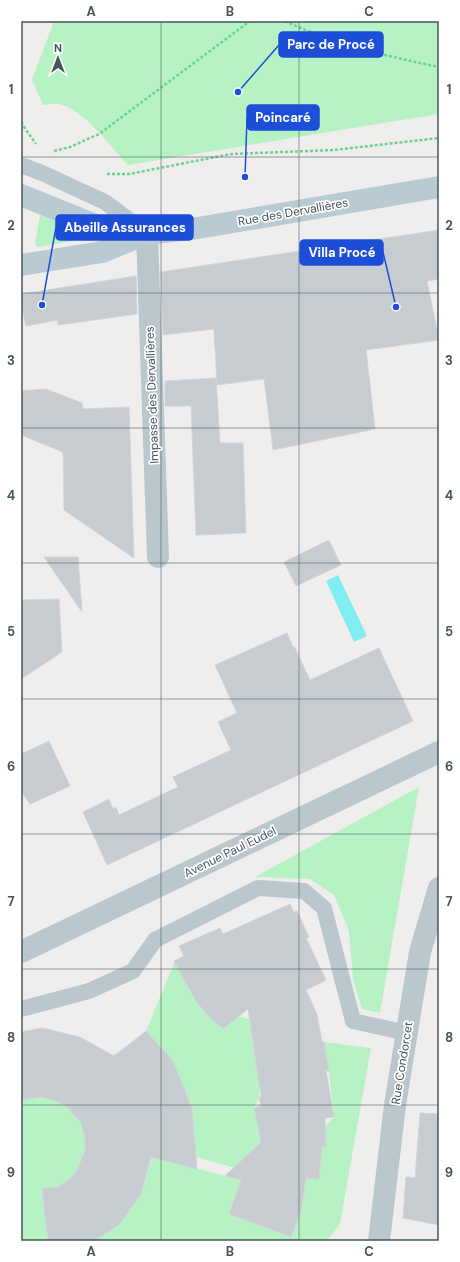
<svg xmlns="http://www.w3.org/2000/svg" width="460" height="1262" font-family="'DM Sans',sans-serif">
<style>
.green{fill:#b7f2c4}
.water{fill:#81edf2}
.building{fill:#c7ccd1;stroke:#d1d5da}
.lines{fill:none;stroke-linecap:round;stroke-linejoin:round}
.path{stroke:#6dd290;stroke-width:2.5;stroke-dasharray:3 2;stroke-linecap:butt}
.service{stroke:#bac8ce;stroke-width:16}
.minor{stroke:#bac8ce;stroke-width:22}
.secondary{stroke:#b9cad3;stroke-width:22}
.grid{fill:none;stroke:#44555c;stroke-width:1;stroke-opacity:0.55}
.labels{text-anchor:middle;stroke-width:3.5;stroke-linejoin:round;paint-order:stroke}
.street-label{font-size:12px;fill:#44555c;stroke:#fff}
.leader{fill:none;stroke:#1d4ed8;stroke-width:1.5}
.callout-dot{fill:#1d4ed8;stroke:#fff;stroke-width:1.5}
.callout{fill:#1d4ed8;stroke:#1d4ed8;stroke-width:1.5}
.callout-label{font-size:13px;text-anchor:middle;font-weight:bold;fill:#fff}
.neatline{fill:none;stroke:#44555c;stroke-width:1.5}
.grid-label{font-size:13px;text-anchor:middle;font-weight:bold;fill:#44555c}
</style>
<rect width="100%" height="100%" fill="#f0eded"/>
<!-- green -->
<g class="green">
<path d="M54 21H439V114L128 165C111 147 83 108 58 104 53 103 47 105 43 105L32 80Z"/>
<polygon points="40,215 94,236 94,237 38,247 36,246 35,244"/>
<polygon points="419,787 380,1013 362,1009 353,979 349,931 334,895 310,879 255,877"/>
<path d="M175 961C181 975 188 990 196 1002 203 1013 214 1021 223 1029L239 1016 253 1021 259 1081V1098L254 1108 261 1140 259 1154 242 1170 196 1157 192 1108 173 1061 146 1031Z"/>
<polygon points="324,1042 371,1048 340,1224 327,1241 93,1241 119,1225 141,1194 152,1155 187,1166 241,1180 230,1214 291,1237 301,1211 306,1178 319,1179 322,1147 326,1147 325,1127 334,1117 329,1071"/>
<polygon points="21,1095 41,1097 56,1101 68,1108 81,1123 85,1140 85,1156 72,1177 59,1187 42,1188 48,1241 21,1241"/>
</g>
<!-- water -->
<polygon class="water" points="338,575 367,636 354,642 326,581"/>
<!-- building -->
<g class="building">
<polygon points="439,230 439,279 427,281 439,340 366,350 375,429 273,450 264,379 217,385 214,329 163,335 161,272"/>
<polygon points="136,276 137,314 58,325 58,320 26,326 21,303 21,294"/>
<polygon points="216,378 220,443 243,443 246,533 196,535 191,406 165,406 165,381"/>
<polygon points="46,389 82,403 83,409 129,407 134,558 64,510 63,452 21,435 21,391"/>
<polygon points="329,540 341,565 296,586 284,562"/>
<polygon points="44,557 78,557 82,612"/>
<polygon points="59,599 62,652 21,679 21,600"/>
<polygon points="287,633 293,647 294,646 310,680 379,648 413,721 107,865 83,812 109,799 113,809 116,807 119,815 178,787 173,777 231,750 218,722 237,713 215,665"/>
<polygon points="49,741 70,786 30,804 21,791 21,754"/>
<polygon points="290,904 294,912 297,911 309,937 306,938 326,980 306,990 317,1014 322,1042 324,1042 329,1071 326,1071 334,1117 325,1118 326,1147 322,1147 319,1179 306,1178 301,1211 291,1237 229,1214 241,1180 225,1176 261,1142 254,1108 261,1106 259,1098 261,1097 248,1009 223,1029 210,1018 197,1003 185,982 174,961 184,956 179,946 220,928 223,934"/>
<polygon points="42,1028 80,1037 114,1056 146,1031 173,1061 192,1108 197,1169 151,1157 141,1194 119,1225 93,1241 48,1241 42,1188 59,1187 72,1177 77,1170 85,1151 85,1140 81,1123 68,1108 56,1101 41,1097 21,1100 21,1032"/>
<polygon points="420,1113 439,1114 439,1225 403,1218 406,1177 415,1178"/>
</g>
<g class="lines">
<!-- path -->
<g class="path">
<path d="M285 21C334 44 386 56 439 67"/>
<polyline points="21,122 26,130 36,144"/>
<polyline points="54,151 70,147 99,134 250,21"/>
<polyline points="107,174 129,174 231,154 334,150 439,138"/>
</g>
<!-- service -->
<g class="service">
<polyline points="21,165 42,173 105,202 146,233"/>
<polyline points="21,1009 89,991 133,971 155,940 258,888 304,891 324,908 353,1021 407,1033"/>
</g>
<!-- minor -->
<g class="minor">
<polyline points="147,234 158,557"/>
<polyline points="21,952 439,752"/>
<polyline points="379,1241 395,1105 420,952 439,888"/>
</g>
<!-- secondary -->
<g class="secondary">
<polyline points="21,195 100,227 147,234 198,228 439,187"/>
<polyline points="21,265 102,252 146,234"/>
</g>
</g>
<!-- grid -->
<path class="grid" d="M161 21V1241M299 21V1241M21 157H439M21 293H439M21 428H439M21 563H439M21 699H439M21 834H439M21 969H439M21 1105H439"/>
<g class="labels">
<!-- street labels -->
<g class="street-label">
<text transform="translate(293 212) rotate(-10)" y="4">Rue des Dervallières</text>
<text transform="translate(152 395) rotate(-92)" y="4">Impasse des Dervallières</text>
<text transform="translate(230 852) rotate(-26)" y="4">Avenue Paul Eudel</text>
<text transform="translate(402 1063) rotate(-81)" y="4">Rue Condorcet</text>
</g>
</g>
<!-- callouts -->
<path class="leader" d="M238 92L279 45M245 177L247 118M42 305L56 227M396 307L383 252"/>
<g class="callout-dot">
<circle cx="238" cy="92" r="4"/>
<circle cx="245" cy="177" r="4"/>
<circle cx="42" cy="305" r="4"/>
<circle cx="396" cy="307" r="4"/>
</g>
<g class="callout">
<rect x="279" y="32" width="104" height="25" rx="4"/>
<rect x="247" y="105" width="72" height="25" rx="4"/>
<rect x="56" y="215" width="137" height="25" rx="4"/>
<rect x="300" y="240" width="83" height="25" rx="4"/>
</g>
<g class="callout-label">
<text x="331" y="49">Parc de Procé</text>
<text x="283" y="122">Poincaré</text>
<text x="125" y="232">Abeille Assurances</text>
<text x="342" y="257">Villa Procé</text>
</g>
<!-- border -->
<rect width="460" height="1262" fill="none" stroke="#ffffff" stroke-width="44"/>
<!-- north arrow -->
<g transform="translate(58 58)" stroke="#ffffff" stroke-width="3" paint-order="stroke">
<path d="M0-3L7 15L0 10L-7 15Z" fill="#44555c"/>
<text y="-6" font-size="11" font-weight="bold" text-anchor="middle" fill="#44555c">N</text>
</g>
<rect x="22" y="22" width="416" height="1218" class="neatline"/>
<g class="grid-label">
<text x="91" y="16">A</text>
<text x="230" y="16">B</text>
<text x="369" y="16">C</text>
<text x="11" y="94">1</text>
<text x="449" y="94">1</text>
<text x="11" y="230">2</text>
<text x="449" y="230">2</text>
<text x="11" y="365">3</text>
<text x="449" y="365">3</text>
<text x="11" y="500">4</text>
<text x="449" y="500">4</text>
<text x="11" y="636">5</text>
<text x="449" y="636">5</text>
<text x="11" y="771">6</text>
<text x="449" y="771">6</text>
<text x="11" y="906">7</text>
<text x="449" y="906">7</text>
<text x="11" y="1042">8</text>
<text x="449" y="1042">8</text>
<text x="11" y="1177">9</text>
<text x="449" y="1177">9</text>
<text x="91" y="1256">A</text>
<text x="230" y="1256">B</text>
<text x="369" y="1256">C</text>
</g>
</svg>
